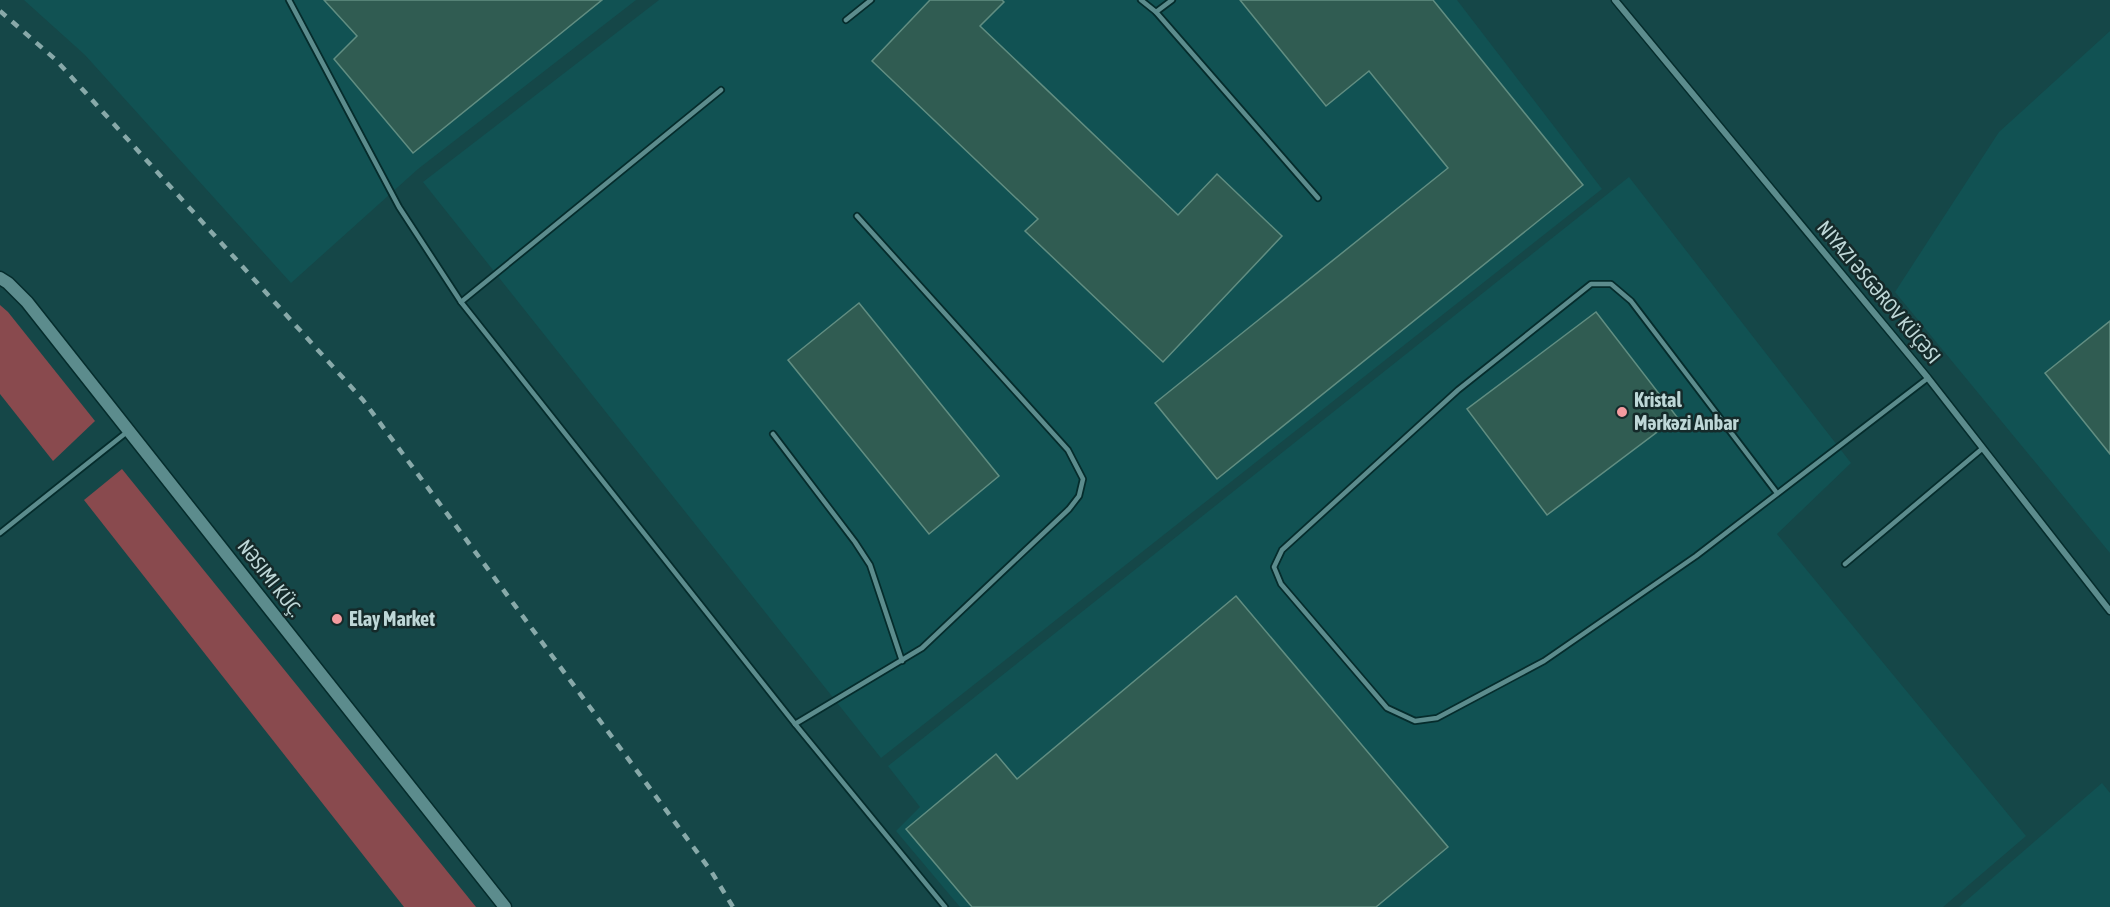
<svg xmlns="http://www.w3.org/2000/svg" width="2110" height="907" font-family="'Asap Condensed',sans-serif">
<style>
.built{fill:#115253}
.green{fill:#894a4e}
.building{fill:#305c52;stroke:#618e82;stroke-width:1.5}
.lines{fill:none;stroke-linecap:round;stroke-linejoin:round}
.lane-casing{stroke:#052c2c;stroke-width:8}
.street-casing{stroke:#052c2c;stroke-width:9}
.secondary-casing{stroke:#052c2c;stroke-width:15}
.lane{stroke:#5c8c8d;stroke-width:4.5}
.street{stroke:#5c8c8d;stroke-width:6}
.secondary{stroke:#5c8c8d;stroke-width:12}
.rail{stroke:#88a9a9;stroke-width:4.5;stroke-dasharray:8 8;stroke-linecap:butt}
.poi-dot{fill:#f49b9f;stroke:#152a2a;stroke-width:2}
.labels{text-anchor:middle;stroke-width:5;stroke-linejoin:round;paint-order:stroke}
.street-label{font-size:20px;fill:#bed7d7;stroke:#152a2a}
.poi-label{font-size:20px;font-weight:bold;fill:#bed7d7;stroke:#152a2a;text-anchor:start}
</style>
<rect width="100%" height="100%" fill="#154748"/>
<!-- built -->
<g class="built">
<polygon points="24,0 636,0 418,169 291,283 85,55"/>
<polygon points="659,0 1457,0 1602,189 881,758 423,182"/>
<polygon points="2110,31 2110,553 1895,292 1999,132"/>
<polygon points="1629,177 1851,463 1777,534 2026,836 1943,907 960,907 896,831 920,807 888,766"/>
<polygon points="2102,783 2110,793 2110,907 1959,907"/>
</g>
<!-- green -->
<g class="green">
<polygon points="0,305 8,312 95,421 53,461 0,394"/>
<polygon points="122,469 476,907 404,907 84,500"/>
</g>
<!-- building -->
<g class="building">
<polygon points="324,0 602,0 413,153 334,59 357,36"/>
<polygon points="930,0 1002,0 1004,2 980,26 1178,215 1217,174 1282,236 1163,362 1025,231 1038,219 872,61"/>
<polygon points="1240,0 1433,0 1583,185 1217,479 1155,403 1448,168 1369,71 1326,106"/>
<polygon points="859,303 999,476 929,534 788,360"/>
<polygon points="1596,312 1677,417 1547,515 1467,409"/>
<polygon points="2110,321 2110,454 2045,373"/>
<polygon points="1236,596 1448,847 1376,907 972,907 906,829 996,754 1017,779"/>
</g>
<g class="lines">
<defs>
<g id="lane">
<polyline points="289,0 399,207 461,302 795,724 945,907"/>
<polyline points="1141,0 1156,12 1318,198"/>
<polyline points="1156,12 1172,0"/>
<polyline points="846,20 871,0"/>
<polyline points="461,302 721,90"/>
<polyline points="773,434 855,542 870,565 902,661"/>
<polyline points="1777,493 1631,301 1611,284 1591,284 1458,390 1282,550 1274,567 1281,584 1387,708 1415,721 1437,718 1544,661 1696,556 1928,378"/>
<polyline points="0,533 127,432"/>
<polyline points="1845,564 1983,448"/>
<polyline points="795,724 922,648 1069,509 1079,496 1083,479 1068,450 857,216"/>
</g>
<polyline id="street" points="1615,0 1928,378 2110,611"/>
<polyline id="secondary" points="0,278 8,283 27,302 505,907"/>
</defs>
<!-- lane casing -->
<use href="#lane" class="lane-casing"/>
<!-- street casing -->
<use href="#street" class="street-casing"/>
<!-- secondary casing -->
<use href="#secondary" class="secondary-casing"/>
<!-- lane -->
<use href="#lane" class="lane"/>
<!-- street -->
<use href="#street" class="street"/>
<!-- secondary -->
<use href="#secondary" class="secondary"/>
<!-- rail -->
<polyline class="rail" points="0,11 56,60 363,400 711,871 733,907"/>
</g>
<!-- markers -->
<g class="poi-dot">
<circle cx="1622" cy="412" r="6"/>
<circle cx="337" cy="619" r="6"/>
</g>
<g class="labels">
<!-- street labels -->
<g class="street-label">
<text transform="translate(1879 292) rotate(50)" y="7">NIYAZI ƏSGƏROV KÜÇƏSI</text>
<text transform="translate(270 578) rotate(52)" y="7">NƏSIMI KÜÇ.</text>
</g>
<!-- poi labels -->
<g class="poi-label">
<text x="1634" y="407">Kristal<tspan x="1634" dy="23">Mərkəzi Anbar</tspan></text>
<text x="349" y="626">Elay Market</text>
</g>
</g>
</svg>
